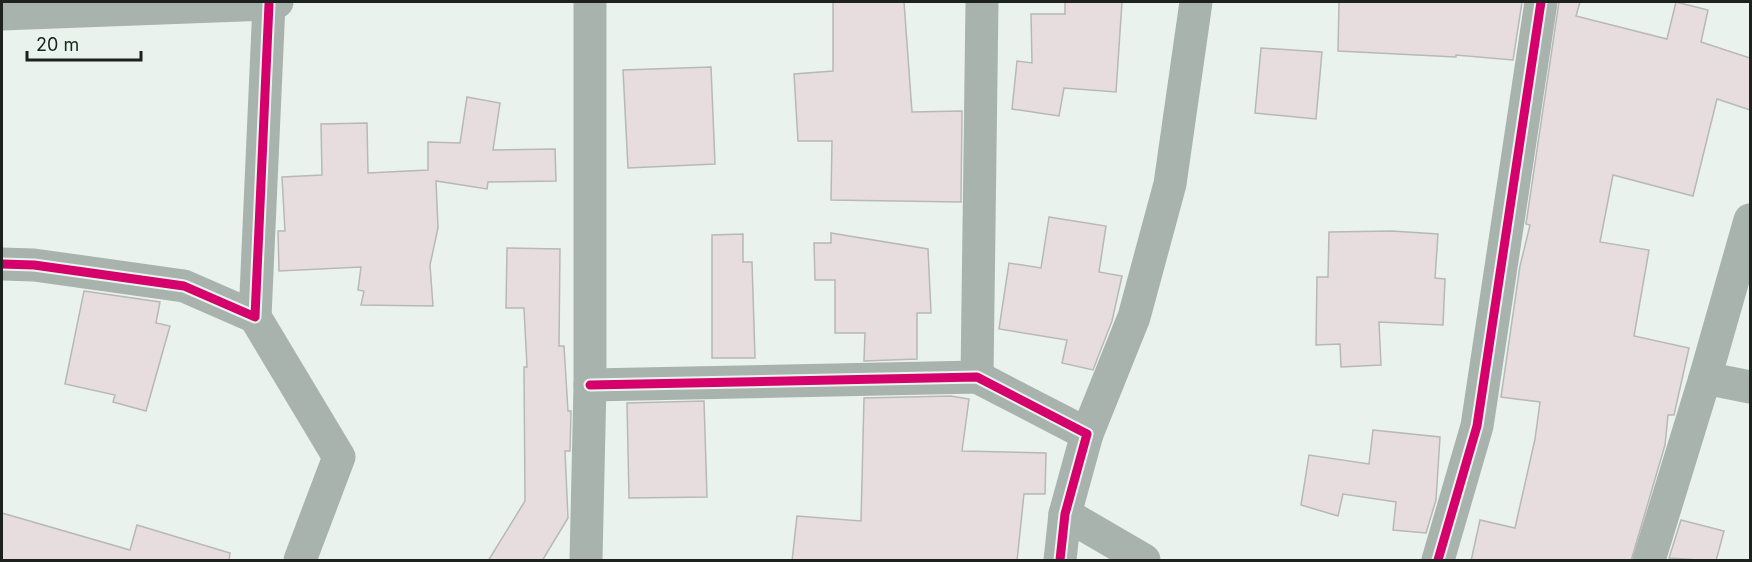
<svg xmlns="http://www.w3.org/2000/svg" width="1752" height="562" font-family="Inter,sans-serif">
<style>
.building{fill:#e7dddf;stroke:#b7b8b7;stroke-width:1.5}
.lines{fill:none;stroke-linecap:round;stroke-linejoin:round}
.minor{stroke:#a9b3ad;stroke-width:33}
.cycleway-casing{stroke:#e7f6ed;stroke-width:13}
.cycleway{stroke:#d6006c;stroke-width:9}
</style>
<rect width="100%" height="100%" fill="#eaf2ee"/>
<!-- building -->
<g class="building">
<polygon points="833,2 904,2 912,112 962,111 961,202 831,200 832,141 798,141 794,74 833,71"/>
<polygon points="1065,2 1122,2 1116,92 1064,88 1059,116 1012,109 1017,61 1032,63 1031,14 1065,14"/>
<polygon points="1339,2 1522,2 1513,60 1456,55 1456,57 1338,51"/>
<polygon points="1559,2 1580,2 1576,16 1667,39 1676,2 1708,10 1701,42 1750,58 1750,110 1717,99 1693,196 1613,175 1600,242 1649,250 1634,336 1689,348 1674,415 1668,415 1665,445 1631,561 1471,561 1480,520 1515,528 1535,439 1540,402 1501,397 1520,266 1530,225 1526,224"/>
<polygon points="1261,48 1322,52 1316,119 1255,113"/>
<polygon points="711,67 715,164 628,168 623,70"/>
<polygon points="467,97 500,103 493,150 555,149 556,181 488,182 487,189 436,181 438,228 430,265 433,306 361,305 364,291 358,290 361,267 279,271 278,231 285,231 282,177 322,175 321,124 367,123 368,173 428,170 428,142 460,143"/>
<polygon points="1049,217 1106,226 1099,272 1122,276 1112,321 1093,370 1062,363 1067,340 999,329 1009,263 1041,268"/>
<polygon points="1392,231 1438,234 1435,278 1445,279 1443,325 1379,322 1381,365 1341,367 1340,344 1316,345 1317,277 1328,277 1329,232"/>
<polygon points="831,233 928,249 931,313 917,313 917,359 864,361 865,333 835,333 835,280 815,280 814,243 831,243"/>
<polygon points="743,234 743,262 752,262 755,358 712,358 712,235"/>
<polygon points="507,248 560,249 559,346 564,346 568,411 571,411 570,451 565,451 568,518 542,561 488,561 525,501 524,367 527,367 524,308 506,308"/>
<polygon points="84,291 160,302 156,323 170,326 146,411 113,402 115,395 65,384"/>
<polygon points="951,396 969,399 962,451 1046,453 1045,494 1024,494 1017,561 792,561 797,516 861,521 864,398"/>
<polygon points="704,401 707,497 629,498 627,403"/>
<polygon points="1373,430 1440,437 1436,500 1426,533 1393,530 1396,502 1343,494 1338,516 1301,505 1309,455 1369,464"/>
<polygon points="2,513 130,550 137,525 230,553 229,561 2,561"/>
<polygon points="1681,520 1724,531 1716,561 1669,558"/>
</g>
<g class="lines">
<!-- minor -->
<g class="minor">
<polyline points="2,14 269,4 277,2"/>
<polyline points="2,264 34,265 184,286 255,317 269,4"/>
<polyline points="255,317 339,457 300,560"/>
<polyline points="977,377 982,2"/>
<polyline points="1705,378 1750,220"/>
<polyline points="590,385 977,377 1087,434 1065,514 1060,560"/>
<polyline points="1087,434 1134,317 1170,184 1196,2"/>
<polyline points="1065,514 1144,560"/>
<polyline points="586,560 590,385 590,2"/>
<polyline points="1438,560 1477,426 1541,2"/>
<polyline points="1649,560 1705,378 1750,387"/>
</g>
<defs>
<g id="cycleway">
<polyline points="2,264 34,265 184,286 255,317 269,4"/>
<polyline points="590,385 977,377 1087,434 1065,514 1060,560"/>
<polyline points="1438,560 1477,426 1541,2"/>
</g>
</defs>
<!-- cycleway casing -->
<use href="#cycleway" class="cycleway-casing"/>
<!-- cycleway -->
<use href="#cycleway" class="cycleway"/>
</g>
<!-- border -->
<rect width="1752" height="562" fill="none" stroke="#1d221f" stroke-width="6"/>
<!-- scale -->
<path d="M27 51v9h114v-9" fill="none" stroke="#1d221f" stroke-width="3"/>
<text x="36" y="51" font-size="18" fill="#1d221f" stroke="#e7f6ed" stroke-width="4.5" paint-order="stroke">20 m</text>
</svg>
